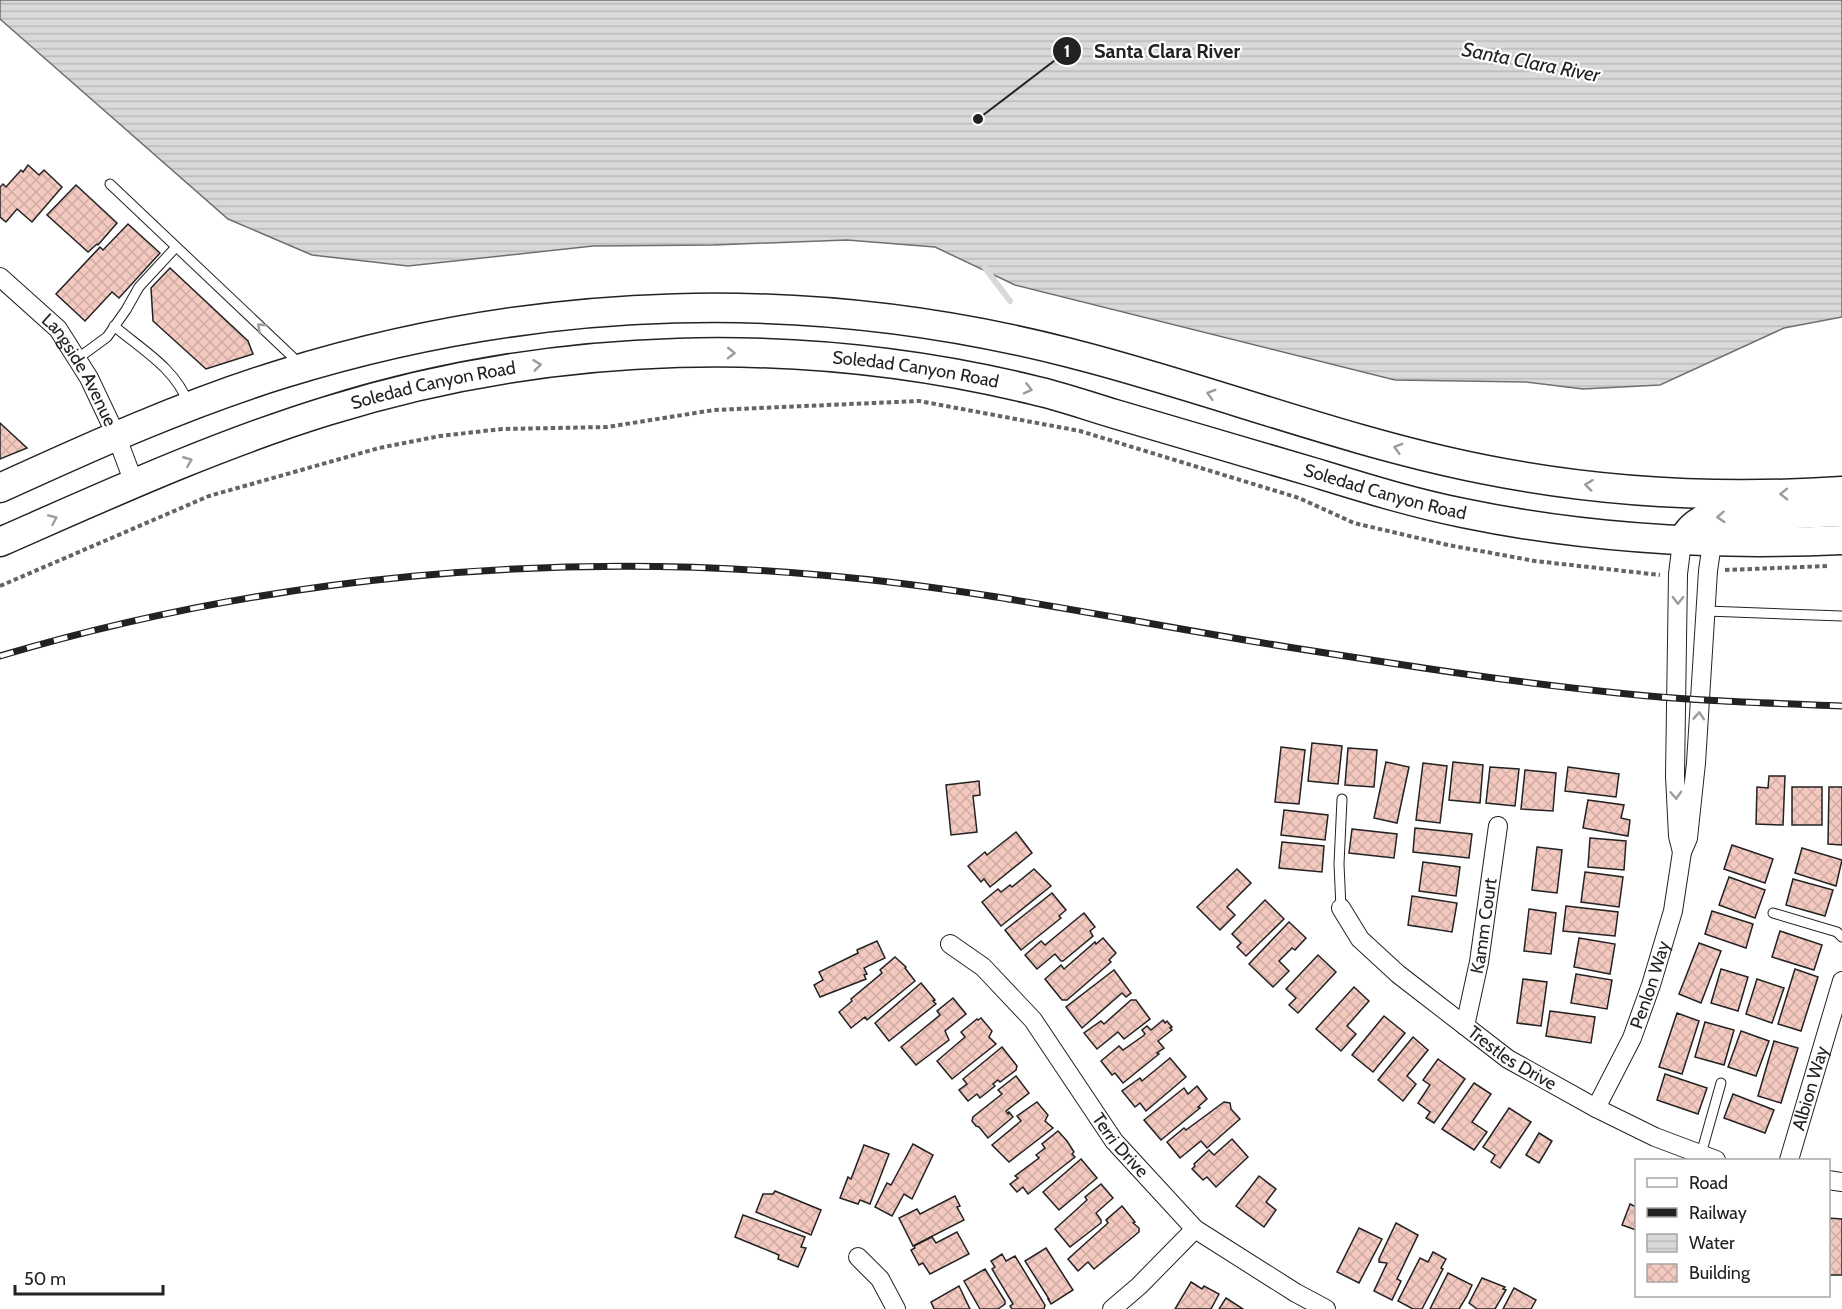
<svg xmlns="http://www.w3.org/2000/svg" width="1842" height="1309" font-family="Cabin,sans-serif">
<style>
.water{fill:url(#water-rules);stroke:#6f6f6f;stroke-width:1.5}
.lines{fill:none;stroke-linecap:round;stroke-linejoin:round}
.stream{stroke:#d9d9d9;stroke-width:6}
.building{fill:url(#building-cross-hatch);stroke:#222;stroke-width:1.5}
.service-casing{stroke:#222;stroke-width:11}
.minor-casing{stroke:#222;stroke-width:20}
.primary-casing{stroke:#222;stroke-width:31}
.path{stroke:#646464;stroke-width:4;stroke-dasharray:4.5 3;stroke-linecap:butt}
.service{stroke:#fff;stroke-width:9}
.minor{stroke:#fff;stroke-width:18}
.primary{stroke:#fff;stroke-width:28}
.rail-casing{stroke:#222;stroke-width:7}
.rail{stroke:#fff;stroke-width:4.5;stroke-dasharray:14;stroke-linecap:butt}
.oneway{stroke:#9c9c9c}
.labels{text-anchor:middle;stroke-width:4.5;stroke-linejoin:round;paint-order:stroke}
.street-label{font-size:18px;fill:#222;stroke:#fff}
.water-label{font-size:20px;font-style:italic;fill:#222;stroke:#fff}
.leader{fill:none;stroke:#222;stroke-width:2}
.callout-dot{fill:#222;stroke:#fff;stroke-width:2}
.mark-label{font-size:18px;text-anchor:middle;font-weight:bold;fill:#fff}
.callout-label{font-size:20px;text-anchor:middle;font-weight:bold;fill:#222;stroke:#fff;stroke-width:4.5;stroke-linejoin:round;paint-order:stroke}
</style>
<defs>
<pattern id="water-rules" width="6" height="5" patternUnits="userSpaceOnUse" patternTransform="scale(1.5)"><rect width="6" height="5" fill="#d9d9d9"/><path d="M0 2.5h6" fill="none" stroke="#bababa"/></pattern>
<pattern id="building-cross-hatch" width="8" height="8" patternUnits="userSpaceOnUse" patternTransform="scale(1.5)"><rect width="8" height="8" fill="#f3c9c0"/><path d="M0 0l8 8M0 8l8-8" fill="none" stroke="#d0aca5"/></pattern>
</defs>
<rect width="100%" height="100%" fill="#fff"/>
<!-- water -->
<polygon class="water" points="0,0 1842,0 1842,317 1784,328 1660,385 1583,389 1526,382 1395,380 1015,285 935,247 847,240 714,245 593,246 408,266 312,255 228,219 0,19"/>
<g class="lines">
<!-- stream -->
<polyline class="stream" points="985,268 1010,301"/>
</g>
<!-- building -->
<g class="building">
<polygon points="28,165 39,175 44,170 62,187 32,222 17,209 6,222 0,217 0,187 3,184 6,187 21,170 23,172"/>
<polygon points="76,185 117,223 98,245 97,244 88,252 47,215"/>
<polygon points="128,224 160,253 119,298 112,292 85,321 56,294 100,247 103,250"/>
<polygon points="170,268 248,341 253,354 206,369 153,321 151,288"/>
<polygon points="0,423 27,448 0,459"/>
<polygon points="1312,743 1342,746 1338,784 1308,781"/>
<polygon points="1281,747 1305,750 1299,804 1275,802"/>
<polygon points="1348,748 1377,750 1374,787 1345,785"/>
<polygon points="1386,762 1409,767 1397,823 1374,818"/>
<polygon points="1453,762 1483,765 1480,803 1449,800"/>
<polygon points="1423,763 1447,766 1440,823 1416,820"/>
<polygon points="1490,767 1519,769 1515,806 1486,803"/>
<polygon points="1568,767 1619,774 1616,797 1565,791"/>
<polygon points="1525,770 1556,773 1553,811 1521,809"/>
<polygon points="1769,776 1785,776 1783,825 1756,824 1757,787 1768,788"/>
<polygon points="979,781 980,795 973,796 977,832 951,835 946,785"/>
<rect x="1792" y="787" width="30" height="38"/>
<polygon points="1829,787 1842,787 1842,845 1828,844"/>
<polygon points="1588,800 1624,805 1621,818 1630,820 1628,836 1583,828"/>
<polygon points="1284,810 1328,815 1325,840 1281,835"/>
<polygon points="1415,828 1472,834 1469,858 1413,852"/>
<polygon points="1352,829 1397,834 1394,858 1349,853"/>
<polygon points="1016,832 1032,853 990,887 984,879 981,882 968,866 985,852 987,855"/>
<polygon points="1590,838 1626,841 1624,870 1588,867"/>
<polygon points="1282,842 1324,846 1322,872 1279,868"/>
<polygon points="1732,845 1773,859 1765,883 1724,869"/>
<polygon points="1537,847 1562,850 1557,893 1532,890"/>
<polygon points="1802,848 1842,860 1836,886 1795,873"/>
<polygon points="1423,862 1460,867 1456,896 1419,891"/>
<polygon points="1034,869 1051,886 1001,926 982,902 998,889 1001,892 1010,885 1012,887"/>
<polygon points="1237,869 1251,883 1227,907 1235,915 1220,930 1197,907"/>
<polygon points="1585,872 1623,877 1619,907 1581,902"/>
<polygon points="1729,877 1765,890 1755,918 1719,905"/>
<polygon points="1793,879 1833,890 1825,916 1786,905"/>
<polygon points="1052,893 1066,910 1059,916 1061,918 1021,950 1005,930"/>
<polygon points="1412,896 1457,903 1452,932 1408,925"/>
<polygon points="1265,900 1284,919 1246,956 1237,947 1241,943 1232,934"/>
<polygon points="1566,906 1618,912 1615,936 1563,931"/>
<polygon points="1529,909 1556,913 1551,954 1524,951"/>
<polygon points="1712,911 1753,924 1746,948 1705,934"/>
<polygon points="1084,913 1095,927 1090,931 1093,936 1063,961 1061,961 1055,954 1037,969 1025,955 1041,941 1045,945"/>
<polygon points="1289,922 1306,938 1295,950 1292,948 1279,961 1289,971 1273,987 1249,964"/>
<polygon points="1780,931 1822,945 1814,970 1772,957"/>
<polygon points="1103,938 1116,953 1109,960 1111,962 1067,1000 1062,1000 1045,979 1061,965 1064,969 1095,942 1096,944"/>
<polygon points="1579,938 1615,944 1610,974 1574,967"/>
<polygon points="877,941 885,958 864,968 867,974 864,975 866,979 820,997 814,985 823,980 819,972 858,953 857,950"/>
<polygon points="1699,943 1721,951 1701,1003 1679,994"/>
<polygon points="1318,955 1336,972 1298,1013 1289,1005 1296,998 1286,989"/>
<polygon points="895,957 906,967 905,968 915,981 867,1020 865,1017 851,1028 839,1012 852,1001 851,999 882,973 880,970"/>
<polygon points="1721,969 1748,977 1738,1011 1711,1003"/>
<polygon points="1795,969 1818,977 1801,1031 1778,1024"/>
<polygon points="1114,970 1131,993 1126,997 1122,993 1082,1028 1066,1007"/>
<polygon points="1576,974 1612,980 1607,1009 1571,1003"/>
<polygon points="1523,979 1547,982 1541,1026 1517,1023"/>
<polygon points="1757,979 1784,988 1772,1023 1746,1014"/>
<polygon points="921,983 935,1000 933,1001 936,1004 889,1041 875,1023"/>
<polygon points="1354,987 1369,1001 1347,1026 1356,1034 1341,1051 1316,1029"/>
<polygon points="953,998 966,1014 945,1031 949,1040 916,1065 901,1047 940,1015 937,1011"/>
<polygon points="1131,1000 1136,1000 1150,1019 1124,1039 1118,1032 1097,1049 1084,1033 1101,1021 1104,1024"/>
<polygon points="1550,1011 1595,1017 1591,1043 1546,1036"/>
<polygon points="1677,1013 1699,1021 1682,1074 1659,1067"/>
<polygon points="1384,1016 1405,1033 1373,1072 1352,1055"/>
<polygon points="981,1018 992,1031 989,1037 996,1044 952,1079 937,1061 965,1037 961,1032 977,1019 978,1020"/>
<polygon points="1163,1020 1165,1023 1167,1021 1172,1027 1170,1028 1172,1030 1158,1041 1164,1048 1157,1053 1159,1054 1123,1083 1115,1073 1112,1075 1101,1061 1119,1046 1123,1050 1143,1036 1145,1034 1142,1030 1147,1026 1151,1030"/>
<polygon points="1705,1022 1734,1030 1724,1065 1695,1057"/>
<polygon points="1741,1031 1769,1041 1756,1076 1728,1067"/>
<polygon points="1413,1037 1428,1050 1407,1076 1416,1084 1403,1101 1378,1080"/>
<polygon points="1774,1041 1798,1048 1781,1103 1758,1096"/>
<polygon points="1002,1047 1017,1066 1016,1070 1000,1082 998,1080 993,1084 995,1086 980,1098 977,1094 968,1101 959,1090 967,1084 963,1079"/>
<polygon points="1170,1058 1186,1077 1146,1111 1140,1103 1135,1107 1122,1091 1140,1078 1142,1081"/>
<polygon points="1438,1059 1465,1079 1434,1123 1426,1118 1430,1112 1418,1103 1430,1085 1423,1080"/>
<polygon points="1665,1074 1707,1088 1698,1114 1657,1100"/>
<polygon points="1016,1076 1029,1093 1006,1111 1008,1114 1009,1112 1013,1117 988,1138 979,1127 976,1126 972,1121 973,1117 1002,1094 998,1090"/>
<polygon points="1474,1083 1491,1094 1472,1122 1487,1132 1474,1150 1442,1129"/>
<polygon points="1197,1086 1207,1099 1198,1107 1200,1108 1161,1140 1144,1120 1184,1088 1188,1094"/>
<polygon points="1733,1094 1774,1110 1765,1133 1724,1118"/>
<polygon points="1037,1102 1048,1115 1045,1121 1053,1128 1009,1162 992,1145 1021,1121 1017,1116"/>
<polygon points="1224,1102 1230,1103 1231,1109 1240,1119 1207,1148 1201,1141 1180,1158 1167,1142 1184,1128 1186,1130"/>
<polygon points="1509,1108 1531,1122 1500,1168 1491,1162 1495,1155 1483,1147"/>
<polygon points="1058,1131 1067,1141 1074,1152 1072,1154 1075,1157 1028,1194 1023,1187 1017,1192 1010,1184 1018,1178 1015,1176 1039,1158 1036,1155 1045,1148 1042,1144"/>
<polygon points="1539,1133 1552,1141 1539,1163 1526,1155"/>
<polygon points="1232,1139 1248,1157 1216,1187 1207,1177 1203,1180 1192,1169 1195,1166 1194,1164 1209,1150 1214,1155"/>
<polygon points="913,1144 933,1155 912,1199 904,1194 892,1216 875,1207 887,1183 891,1185"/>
<polygon points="864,1145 889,1154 870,1204 860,1200 858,1204 840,1198 848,1177 851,1179"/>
<polygon points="1081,1159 1097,1178 1059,1210 1043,1192"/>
<polygon points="1259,1176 1276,1189 1266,1202 1276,1210 1264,1227 1236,1206"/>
<polygon points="1101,1184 1113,1198 1096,1213 1101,1220 1101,1223 1070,1247 1055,1229 1087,1200 1085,1197"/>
<polygon points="775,1191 821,1210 811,1235 756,1212 763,1194 773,1194"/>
<polygon points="955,1196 960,1206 957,1207 964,1220 913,1246 899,1218 917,1209 920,1214"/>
<polygon points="1630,1204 1636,1207 1636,1230 1622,1225"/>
<polygon points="1122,1206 1135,1222 1133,1223 1139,1228 1139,1232 1094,1269 1088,1262 1078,1271 1068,1259 1108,1223 1106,1220"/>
<polygon points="743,1215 805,1237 801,1247 806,1248 798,1267 778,1259 779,1255 735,1237"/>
<polygon points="1828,1218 1842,1219 1842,1275 1828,1275"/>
<polygon points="1396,1223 1418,1235 1397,1279 1401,1281 1392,1300 1374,1291 1387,1263 1379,1262 1379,1259"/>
<polygon points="1359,1228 1382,1239 1359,1283 1337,1272"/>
<polygon points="957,1232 969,1254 930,1274 923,1263 919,1265 911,1250 915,1248 914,1246 932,1237 936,1243"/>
<polygon points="1046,1248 1073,1290 1051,1304 1048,1299 1049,1299 1025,1261"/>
<polygon points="1433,1252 1446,1259 1441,1268 1443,1269 1422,1309 1413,1309 1398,1301 1420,1258 1428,1262"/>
<polygon points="1002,1254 1006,1261 1015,1256 1045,1305 1044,1309 1012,1309 1010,1306 1013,1304 992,1269 995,1267 991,1261"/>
<polygon points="985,1269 1005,1301 1005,1304 998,1309 980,1309 964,1281"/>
<polygon points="1448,1273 1472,1285 1467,1296 1459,1309 1430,1309"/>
<polygon points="1482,1278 1505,1287 1503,1289 1506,1290 1495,1309 1477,1309 1469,1303"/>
<polygon points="1191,1282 1202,1289 1204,1286 1219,1294 1211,1309 1175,1309"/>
<polygon points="959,1286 970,1309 934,1309 931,1302"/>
<polygon points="1514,1288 1536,1300 1531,1309 1503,1309"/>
<polygon points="1226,1298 1243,1309 1219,1309"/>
</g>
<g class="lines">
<defs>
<g id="service">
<polyline points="110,184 300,364"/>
<path d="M114 326C141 349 176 369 188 403"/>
<polyline points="77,359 107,337 126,310 139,287 176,247"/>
<polyline points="1706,611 1842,616"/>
<polyline points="1341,908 1339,864 1342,799"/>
<polyline points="1773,913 1837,932 1842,937"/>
<polyline points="1701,1154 1721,1083"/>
</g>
<g id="minor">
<path id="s1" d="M0 277 58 329 89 378 116 435 134 483"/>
<polyline points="1682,542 1678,574 1675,776 1678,836 1682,852 1688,838 1696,763 1708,571 1712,543"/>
<path id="s2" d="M1341 908 1360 939 1398 974 1508 1059 1596 1108 1655 1137 1716 1160"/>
<path id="s3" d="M950 944 983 967 1033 1020 1114 1141 1195 1229 1296 1293 1326 1309"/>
<path id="s4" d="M1465 1026 1479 962 1498 826"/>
<path id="s5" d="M1596 1108 1632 1038 1651 985 1673 911 1682 852"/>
<path id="s6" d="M1789 1160 1842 981"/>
<polyline points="1828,1180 1842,1182"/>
<polyline points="858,1257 880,1279 896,1309"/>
<polyline points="1112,1309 1139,1286 1195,1229"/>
</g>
<g id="primary">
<path d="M0 488C92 446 185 404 282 374 540 294 809 286 1070 353 1208 388 1342 441 1482 469 1601 493 1722 499 1842 491"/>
<path id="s7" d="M0 542C107 495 214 446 327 411 554 340 802 334 1033 390 1060 396 1088 406 1115 414 1182 434 1249 453 1316 473 1365 488 1413 503 1463 513 1588 539 1714 546 1842 540"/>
<path d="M1682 542C1688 530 1694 524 1706 518L1842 512"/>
</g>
</defs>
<!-- service casing -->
<use href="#service" class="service-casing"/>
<!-- minor casing -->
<use href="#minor" class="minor-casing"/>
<!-- primary casing -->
<use href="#primary" class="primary-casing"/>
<!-- path -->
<g class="path">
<polyline points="1725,570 1828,566"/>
<polyline points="0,586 209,496 379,448 440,436 502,429 607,427 714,410 919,401 1080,431 1299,498 1354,523 1448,545 1535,561 1660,575"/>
</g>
<!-- service -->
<use href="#service" class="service"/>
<!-- minor -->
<use href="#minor" class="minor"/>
<!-- primary -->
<use href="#primary" class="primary"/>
<defs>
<path id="rail" d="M0 656C269 576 554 550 832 576 988 590 1140 624 1294 648 1402 665 1510 682 1618 693 1692 701 1767 703 1842 706"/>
</defs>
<!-- rail casing -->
<use href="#rail" class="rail-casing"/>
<!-- rail -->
<use href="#rail" class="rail"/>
</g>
<!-- one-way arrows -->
<defs><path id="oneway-chevron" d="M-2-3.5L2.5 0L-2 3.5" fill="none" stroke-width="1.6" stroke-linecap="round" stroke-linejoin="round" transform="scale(1.5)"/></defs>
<g class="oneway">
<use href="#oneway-chevron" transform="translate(261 327) rotate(-137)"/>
<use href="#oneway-chevron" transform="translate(731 353) rotate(1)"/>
<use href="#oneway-chevron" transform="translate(537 365) rotate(-7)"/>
<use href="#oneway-chevron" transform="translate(1028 389) rotate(13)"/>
<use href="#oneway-chevron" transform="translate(1211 394) rotate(-164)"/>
<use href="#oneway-chevron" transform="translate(1398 448) rotate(-164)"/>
<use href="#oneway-chevron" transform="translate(188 461) rotate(-22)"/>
<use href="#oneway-chevron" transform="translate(1589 485) rotate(-173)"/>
<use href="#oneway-chevron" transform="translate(1784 494) rotate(179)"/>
<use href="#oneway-chevron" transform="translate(1721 517) rotate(176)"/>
<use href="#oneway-chevron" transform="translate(53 519) rotate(-24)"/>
<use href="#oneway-chevron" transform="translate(1678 600) rotate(91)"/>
<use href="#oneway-chevron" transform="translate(1699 716) rotate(-86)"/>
<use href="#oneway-chevron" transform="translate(1676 795) rotate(87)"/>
</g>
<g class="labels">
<!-- street labels -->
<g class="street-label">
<text dy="6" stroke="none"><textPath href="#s7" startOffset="948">Soledad Canyon Road</textPath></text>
<text dy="6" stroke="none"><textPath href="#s1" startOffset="124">Langside Avenue</textPath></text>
<text dy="6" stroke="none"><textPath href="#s7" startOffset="462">Soledad Canyon Road</textPath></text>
<text dy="6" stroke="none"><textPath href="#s7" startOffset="1434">Soledad Canyon Road</textPath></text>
<text dy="6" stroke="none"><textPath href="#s4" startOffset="102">Kamm Court</textPath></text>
<text dy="6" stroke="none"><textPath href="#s5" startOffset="135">Penlon Way</textPath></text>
<text dy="6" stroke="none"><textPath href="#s2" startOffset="230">Trestles Drive</textPath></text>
<text dy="6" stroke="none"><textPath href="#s6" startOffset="75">Albion Way</textPath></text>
<text dy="6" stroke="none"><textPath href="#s3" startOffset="266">Terri Drive</textPath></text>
</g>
<!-- water labels -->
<g class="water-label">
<text transform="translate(1531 62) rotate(11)" y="7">Santa Clara River</text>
</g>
</g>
<!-- callouts -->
<path class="leader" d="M978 119L1067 51"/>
<g class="callout-dot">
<circle cx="978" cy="119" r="6"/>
<circle cx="1067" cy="51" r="15"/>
</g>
<g class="mark-label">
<text x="1067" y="57">1</text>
</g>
<g class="callout-label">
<text x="1167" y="58">Santa Clara River</text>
</g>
<!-- legend -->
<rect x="1635" y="1159" width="195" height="138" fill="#ffffff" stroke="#a7a7a7" stroke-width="1.5"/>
<rect x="1647" y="1178" width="30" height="9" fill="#ffffff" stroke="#a7a7a7" stroke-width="1.5"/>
<text x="1689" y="1189" font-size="18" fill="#222222">Road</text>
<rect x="1647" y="1208" width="30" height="9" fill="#222222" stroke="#a7a7a7" stroke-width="1.5"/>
<text x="1689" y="1219" font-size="18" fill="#222222">Railway</text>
<rect x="1647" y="1234" width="30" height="18" fill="url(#water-rules)" stroke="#a7a7a7" stroke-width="1.5"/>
<text x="1689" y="1249" font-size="18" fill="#222222">Water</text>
<rect x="1647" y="1264" width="30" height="18" fill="url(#building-cross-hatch)" stroke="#a7a7a7" stroke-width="1.5"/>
<text x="1689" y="1279" font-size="18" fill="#222222">Building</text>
<!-- scale -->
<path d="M15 1285v9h148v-9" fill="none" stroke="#222222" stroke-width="3"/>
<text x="24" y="1285" font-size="18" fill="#222222" stroke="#ffffff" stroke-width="4.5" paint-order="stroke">50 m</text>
</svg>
